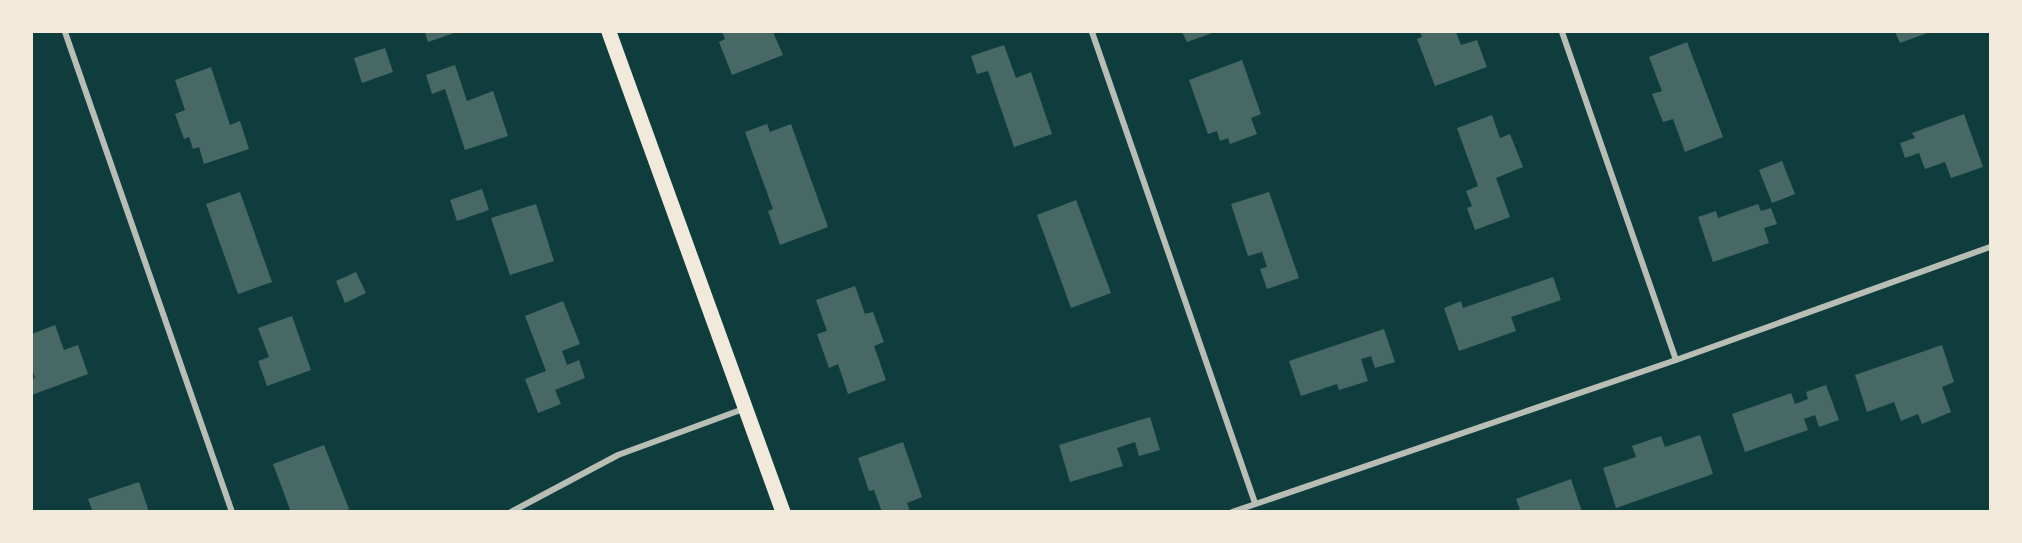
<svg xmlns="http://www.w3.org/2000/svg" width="2022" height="543" font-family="Poppins,sans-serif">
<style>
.building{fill:#486865}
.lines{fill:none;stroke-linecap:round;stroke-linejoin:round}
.minor{stroke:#b8beb3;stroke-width:6}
.primary{stroke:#f1e9da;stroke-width:15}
</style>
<rect width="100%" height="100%" fill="#0f3d3e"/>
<!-- building -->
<g class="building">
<polygon points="425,32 457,32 428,42"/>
<polygon points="722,32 773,32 783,55 732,75 719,42 725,39"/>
<polygon points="1182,32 1215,32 1187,42"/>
<polygon points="1420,32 1456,32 1461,45 1477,40 1487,67 1435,86 1417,39 1422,37"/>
<polygon points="1895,32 1930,32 1900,43"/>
<polygon points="1687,42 1723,137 1685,152 1673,119 1663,122 1652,94 1662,91 1649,57"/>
<polygon points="1004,45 1016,78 1031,72 1052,134 1014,147 988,71 977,74 971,56"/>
<polygon points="385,48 393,72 362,83 354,58"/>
<polygon points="1242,60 1261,114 1251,118 1257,134 1230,144 1228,138 1220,141 1217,131 1208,134 1189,80"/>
<polygon points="455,65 467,101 493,91 508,136 465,150 445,89 432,94 426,75"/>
<polygon points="211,67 230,125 240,121 249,149 204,164 199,147 193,149 189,137 184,139 175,114 185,110 175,80"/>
<polygon points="1964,114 1983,167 1951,178 1945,162 1925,169 1919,153 1905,158 1900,143 1915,138 1912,133"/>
<polygon points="1492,115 1500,138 1510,134 1523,167 1496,178 1510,217 1475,230 1467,208 1472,206 1466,191 1478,186 1457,128"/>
<polygon points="767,124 770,132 791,124 828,227 780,245 768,211 773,209 745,132"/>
<polygon points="1782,161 1795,194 1772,203 1759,170"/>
<polygon points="482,189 489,210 457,221 450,200"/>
<polygon points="240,192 272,282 238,294 206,204"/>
<polygon points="1269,192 1299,278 1267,289 1260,269 1267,267 1262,252 1248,256 1231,204"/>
<polygon points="1076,200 1111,293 1071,308 1037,215"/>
<polygon points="536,204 554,261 510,275 491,218"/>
<polygon points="1758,204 1761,211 1771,208 1777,224 1764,228 1769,243 1713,262 1698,217 1716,211 1718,218"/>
<polygon points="356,272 366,293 345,303 336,281"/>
<polygon points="1553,277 1561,300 1511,317 1516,331 1459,351 1444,308 1461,301 1463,308"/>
<polygon points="855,286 865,314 873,312 884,342 874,346 886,380 848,394 838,364 829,368 817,334 827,331 816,300"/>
<polygon points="563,301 580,344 562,351 567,365 579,360 585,378 555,390 561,404 538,413 525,379 546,371 525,316"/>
<polygon points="292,316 311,370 267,386 258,361 269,357 258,328"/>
<polygon points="55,325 64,350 78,345 88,374 32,395 32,379 35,378 32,368 32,334"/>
<polygon points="1384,329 1395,362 1375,368 1371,356 1361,359 1368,381 1339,390 1337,384 1301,396 1289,361"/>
<polygon points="1942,345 1954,382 1942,387 1951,412 1922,424 1918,414 1901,421 1894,402 1867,412 1855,375"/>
<polygon points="1826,385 1839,420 1819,427 1815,415 1804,419 1808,430 1745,452 1732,414 1791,393 1795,404 1808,399 1806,392"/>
<polygon points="1150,417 1160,450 1139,456 1135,442 1117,448 1123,466 1070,482 1059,445"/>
<polygon points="1700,435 1713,474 1616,508 1603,468 1636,457 1632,446 1661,436 1665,447"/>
<polygon points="903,442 922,497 907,503 910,512 882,512 874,490 869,491 858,458"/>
<polygon points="324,445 349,509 343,512 291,512 273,464"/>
<polygon points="1571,479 1582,512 1514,512 1520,509 1516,499"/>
<polygon points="139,482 149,512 93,512 88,499"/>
</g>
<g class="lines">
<!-- minor -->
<g class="minor">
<polyline points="65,32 232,512"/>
<polyline points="1092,32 1255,503"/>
<polyline points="1562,32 1676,360"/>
<polyline points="511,512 618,455 746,408"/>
<polyline points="1232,512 1676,360 1990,247"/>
</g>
<!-- primary -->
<polyline class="primary" points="609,32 783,512"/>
</g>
<!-- border -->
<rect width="2022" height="543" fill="none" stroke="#f1e9da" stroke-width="66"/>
</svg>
